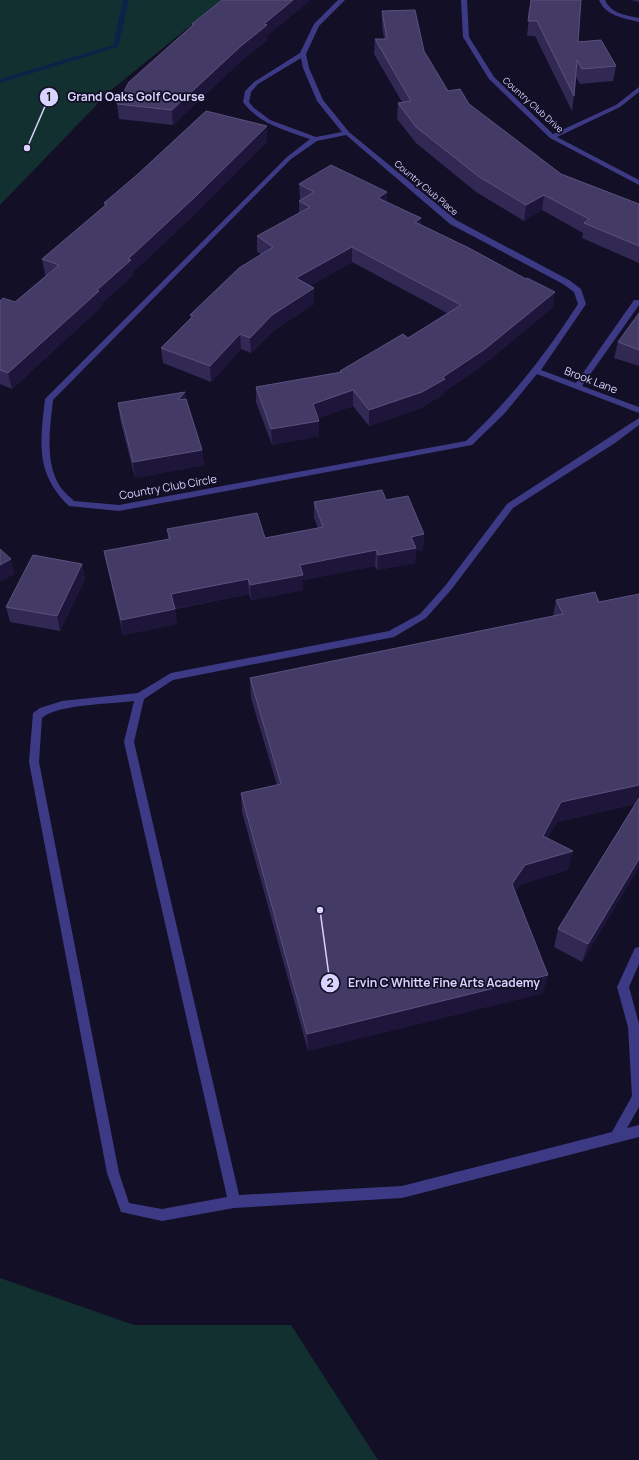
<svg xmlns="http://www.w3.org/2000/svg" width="639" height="1460" font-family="Manrope,sans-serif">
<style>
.green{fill:#12302f}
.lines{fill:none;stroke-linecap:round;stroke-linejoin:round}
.stream{fill:#0c2248;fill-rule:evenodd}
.minor{fill:#3d3a85;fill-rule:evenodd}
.wall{fill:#312854}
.shaded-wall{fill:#1d163a}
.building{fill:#433a66;stroke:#5a527e}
.labels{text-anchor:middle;stroke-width:3.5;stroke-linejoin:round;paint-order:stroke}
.far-street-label{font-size:9px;fill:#d9d4ff;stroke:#130f26}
.street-label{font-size:11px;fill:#d9d4ff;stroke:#130f26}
.leader{fill:none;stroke:#d9d4ff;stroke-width:1.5}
.callout-dot{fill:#d9d4ff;stroke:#130f26;stroke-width:1.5}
.mark-label{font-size:12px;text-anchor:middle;font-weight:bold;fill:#111}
.callout-label{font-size:12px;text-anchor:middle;font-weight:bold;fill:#d9d4ff;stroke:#130f26;stroke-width:3.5;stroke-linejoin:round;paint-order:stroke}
</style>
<rect width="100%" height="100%" fill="#130f26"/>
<!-- green -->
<g class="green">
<polygon points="0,0 222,0 110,91 0,205"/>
<polygon points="0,1278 134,1325 291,1325 378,1460 0,1460"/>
</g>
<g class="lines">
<!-- stream -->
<polygon class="stream" points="123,0 129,0 118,47 0,83 0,79 113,45"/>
<!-- minor -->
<g class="minor">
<path d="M338 0H345L319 26 306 54 309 68 323 100 349 132 456 220 569 280 581 289 586 304 541 370 576 383 634 300H639V305L582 386 639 407V413L537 374 504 414 472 445 119 511 69 506C35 473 40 443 45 399L287 157 310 139C285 130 259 124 243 102L245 91 254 82 300 53 314 24ZM301 58 303 68 317 101 342 132 316 137 270 120 254 108 249 102 251 92 258 84ZM346 135 450 224 563 284 574 292 578 304C546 354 510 400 466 441L119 505 74 501C70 497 65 493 61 488 44 463 50 428 53 400L291 159 317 141Z"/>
<polygon points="461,0 467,0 469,37 494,77 553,134 616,105 639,87 639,92 620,107 557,137 639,180 639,185 550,138 489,79 463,37"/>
<path d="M599 0H605C611 14 626 15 639 18V22C623 18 606 16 599 0Z"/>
<path d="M639 418V425L615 443 513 508 451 590 426 618 394 637 173 680 144 699 134 742 239 1195 402 1186 612 1132 632 1096 628 1027 617 987 635 948 639 947V964L629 987 639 1024V1107L627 1128 639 1125V1137L402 1198 234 1208 162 1221 121 1212 107 1173 29 762 33 713 40 708 62 701 138 693 171 673 389 631 420 614 445 586 507 504ZM134 701 124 742 227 1197 162 1209 129 1203 119 1173 39 762 42 718C58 704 112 704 134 701Z"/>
</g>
</g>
<!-- wall -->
<g class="wall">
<polygon points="531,0 578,42 616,66 613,81 580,84 576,77 574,96 572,111 535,36 527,36"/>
<polygon points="630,0 639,0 639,2"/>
<polygon points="382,11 424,51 448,91 469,104 561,174 639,204 639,263 582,238 583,233 542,210 524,221 476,192 416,143 397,119 398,103 402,102 374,54 375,39 384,39 382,26"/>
<polygon points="192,24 267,36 267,40 241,61 173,125 119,119 117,104 192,26"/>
<polygon points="267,126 267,141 197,212 132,273 133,275 101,304 102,306 12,389 0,384 0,301 15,302 46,276 45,275 42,259 104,206 104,203"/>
<polygon points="299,184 387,202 421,218 421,225 553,307 483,365 444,392 444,394 421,408 369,426 353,406 318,418 319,436 272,445 256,402 256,387 340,372 340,371 408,338 447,313 352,262 310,286 314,304 273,331 251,353 241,349 211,382 163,363 161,348 191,318 190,315 261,254 257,252 257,236 299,213 299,201 301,200 300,199"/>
<polygon points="639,313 639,366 614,358 618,342"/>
<polygon points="185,392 186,399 202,450 204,465 135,478 120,419 118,403"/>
<polygon points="386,500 424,534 423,550 416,551 415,563 377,570 375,566 303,580 303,590 251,600 249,594 175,609 177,624 123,635 107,566 104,551 168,539 167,529 265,538 318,528 314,518 314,502"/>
<polygon points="82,564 85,579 60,631 10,622 6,607"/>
<polygon points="639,594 639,867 582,962 554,947 558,929 635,804 557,822 547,839 568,870 521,884 515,892 543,993 308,1051 242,812 241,793 277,785 251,698 250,678 553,616 556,600 599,602"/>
</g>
<!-- shaded-wall -->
<g class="shaded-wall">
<polygon points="293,0 311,0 267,36 267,40 241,61 173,125 172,110 264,24"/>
<polygon points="267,126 267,141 197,212 132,273 133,275 101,304 102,306 12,389 8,373 97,290 128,259"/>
<polygon points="387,192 387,208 378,198"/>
<polygon points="544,195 542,210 524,221 526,205"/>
<polygon points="421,218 420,233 415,222"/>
<polygon points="352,247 352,262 297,294 296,278"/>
<polygon points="314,288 314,304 273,331 251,353 250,338 272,315"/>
<polygon points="555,292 553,307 483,365 444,392 444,394 421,408 369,426 369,410 443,377"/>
<polygon points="240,334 241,349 211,382 210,366"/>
<polygon points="353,390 353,406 313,420 313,404"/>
<polygon points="185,392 187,408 178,400"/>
<polygon points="319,421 319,436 272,445 271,429"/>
<polygon points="202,450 204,465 135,478 133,462"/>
<polygon points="424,534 423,550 416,551 415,563 377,570 378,555 411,537"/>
<polygon points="376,550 375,566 303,580 303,590 251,600 250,585 300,565"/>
<polygon points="11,559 15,574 0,582 0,565"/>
<polygon points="82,564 85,579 60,631 57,616"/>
<polygon points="248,579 249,594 172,609 171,594"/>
<polygon points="175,609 177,624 123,635 121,620"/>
<polygon points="639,785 639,803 557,822 538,855 543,836 561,802"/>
<polygon points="573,851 568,870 521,884 508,902 512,884 525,865"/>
<polygon points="639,859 639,867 582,962 588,944"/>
<polygon points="548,975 543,993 308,1051 307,1034"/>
</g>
<!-- building -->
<g class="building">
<polygon points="222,0 293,0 264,24 267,25 241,46 172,110 117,104 129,82 194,24 192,24"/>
<polygon points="531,0 581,0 578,42 601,40 616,66 582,69 577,60 574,96 537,21 528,21"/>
<polygon points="415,10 424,51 448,91 460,89 469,104 561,174 639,204 639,246 584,223 589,219 544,195 526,205 478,176 416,127 398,103 411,101 375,39 387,39 382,11"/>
<polygon points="206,111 267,126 196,196 128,259 131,260 97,290 99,291 8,373 0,370 0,301 3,298 15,302 59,265 42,259 107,204 104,203 138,174"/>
<polygon points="331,165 387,192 378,198 421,218 415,222 469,248 526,279 527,278 555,292 485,349 443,377 445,379 422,392 369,410 353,390 313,404 319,421 271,429 256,387 342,372 340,371 403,334 408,338 461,305 352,247 296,278 314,288 272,315 250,338 240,334 210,366 161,348 193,316 190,315 239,268 273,247 257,236 310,207 299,201 314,192 299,184"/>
<polygon points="639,313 639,350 618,342"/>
<polygon points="185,392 178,400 186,399 202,450 133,462 118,403"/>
<polygon points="382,490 386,500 408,496 424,534 411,537 416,548 378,555 376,550 300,565 303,575 250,585 248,579 171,594 175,609 121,620 104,551 170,539 167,529 257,513 265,538 323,527 314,502"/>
<polygon points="0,549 11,559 0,565"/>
<polygon points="33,555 82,564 57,616 6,607"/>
<polygon points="595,592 599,602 639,594 639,785 561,802 543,836 573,851 525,865 512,884 548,975 307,1034 241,793 281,784 250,678 563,614 556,600"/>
<polygon points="639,798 639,859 588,944 558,929"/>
</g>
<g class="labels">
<!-- far-street labels -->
<g class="far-street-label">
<text transform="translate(533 105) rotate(42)" y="3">Country Club Drive</text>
<text transform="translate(426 188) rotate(40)" y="3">Country Club Place</text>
</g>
<!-- street labels -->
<g class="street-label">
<text transform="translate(591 380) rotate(21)" y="4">Brook Lane</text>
<text transform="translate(168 487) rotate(-10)" y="4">Country Club Circle</text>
</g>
</g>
<!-- callouts -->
<path class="leader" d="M27 148L49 97M320 910L330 983"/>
<g class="callout-dot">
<circle cx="27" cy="148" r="4"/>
<circle cx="320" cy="910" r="4"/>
<circle cx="49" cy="97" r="10"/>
<circle cx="330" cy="983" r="10"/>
</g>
<g class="mark-label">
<text x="49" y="101">1</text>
<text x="330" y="987">2</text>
</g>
<g class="callout-label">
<text x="136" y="101">Grand Oaks Golf Course</text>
<text x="444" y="987">Ervin C Whitte Fine Arts Academy</text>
</g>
</svg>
